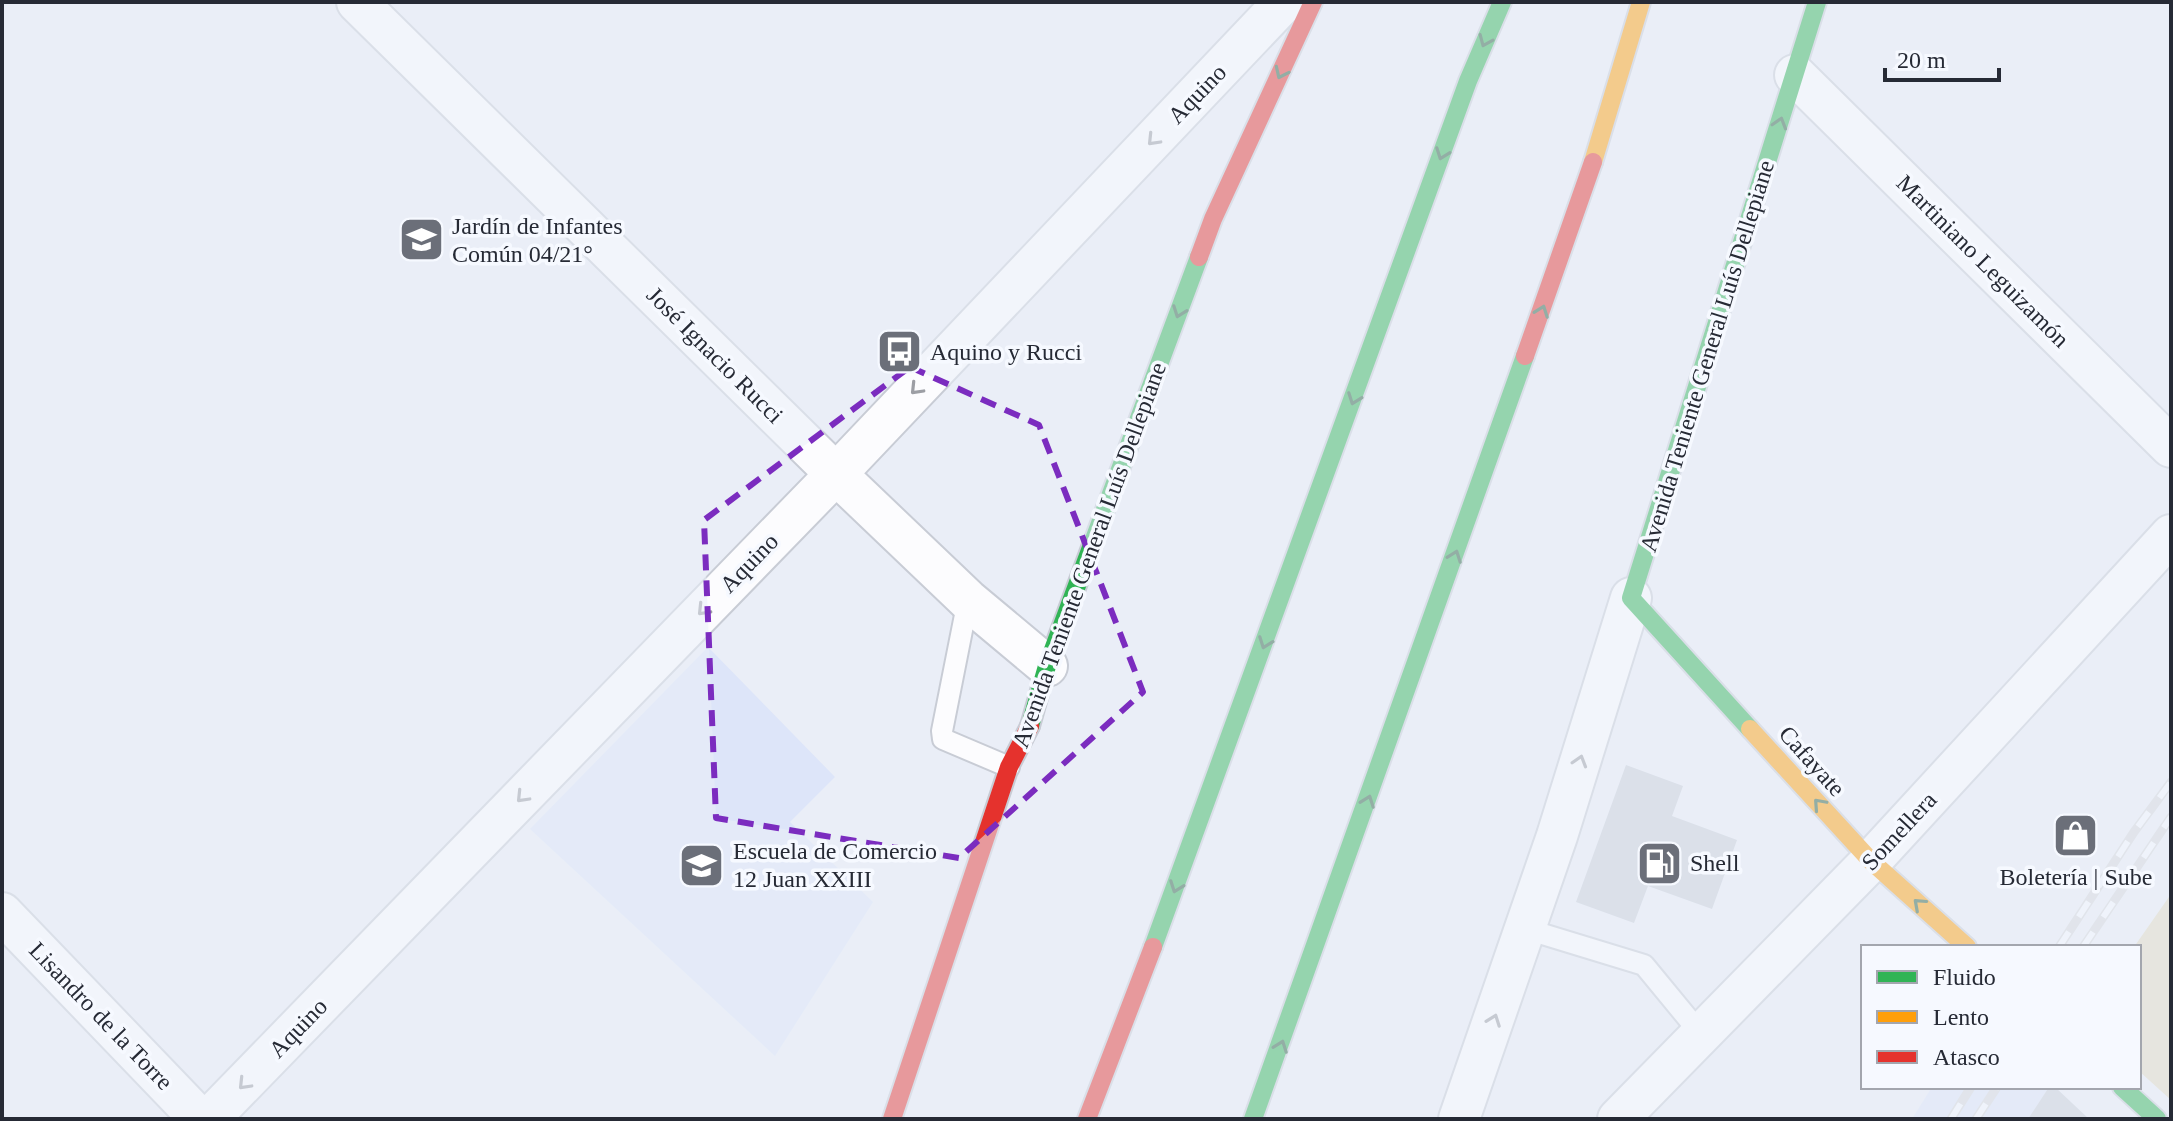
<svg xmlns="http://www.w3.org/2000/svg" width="2173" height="1121" font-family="Georgia,serif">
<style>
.built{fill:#dde5f9}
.green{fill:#e3dac0}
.building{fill:#caced8}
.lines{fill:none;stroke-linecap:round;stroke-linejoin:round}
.lane-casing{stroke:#c8ccd5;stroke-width:24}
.street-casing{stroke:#c8ccd5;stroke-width:44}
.fast-casing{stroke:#c8ccd5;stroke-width:22}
.slow-casing{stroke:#c8ccd5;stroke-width:22}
.jam-casing{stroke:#c8ccd5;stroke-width:22}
.lane{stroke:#fcfcfe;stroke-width:20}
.street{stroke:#fcfcfe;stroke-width:40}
.fast{stroke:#30b455;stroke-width:18}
.slow{stroke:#ff9f0a;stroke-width:18}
.jam{stroke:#e5322d;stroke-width:18}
.rail-casing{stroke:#d7d8db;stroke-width:9}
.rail{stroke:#f6f9ff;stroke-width:6;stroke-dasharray:18;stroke-linecap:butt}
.oneway{stroke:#2a6142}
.oneway2{stroke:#9c9ea4}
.marked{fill:none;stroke:#7b2cbf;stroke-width:6;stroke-dasharray:16 10;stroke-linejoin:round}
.labels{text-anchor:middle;stroke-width:7;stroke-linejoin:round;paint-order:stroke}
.street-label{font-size:24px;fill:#262a35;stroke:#f6f9ff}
.poi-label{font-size:24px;fill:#262a35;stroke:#f6f9ff;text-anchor:start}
</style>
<rect width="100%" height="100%" fill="#eaeef7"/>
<!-- built -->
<g class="built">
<polygon points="708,647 835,777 790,822 873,902 775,1056 530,829"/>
<polygon points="1932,1087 2049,1087 2028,1119 1912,1119"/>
</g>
<!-- green -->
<polygon class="green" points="2171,894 2171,1100 2139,1071 2139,947 2134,947"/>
<!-- building -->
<g class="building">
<polygon points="1626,765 1683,786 1672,816 1737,840 1712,909 1648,886 1634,923 1576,902"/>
<polygon points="2075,816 2094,831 2079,853 2060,838"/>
<polygon points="2049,1087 2055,1087 2089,1119 2028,1119"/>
</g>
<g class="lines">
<defs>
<g id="lane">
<polyline points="968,600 942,731 943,739 1009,767"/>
<polyline points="1526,929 1644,965 1700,1033"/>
</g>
<g id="street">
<polyline points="357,2 836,474 968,600 1047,666"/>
<polyline points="1795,75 2171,447"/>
<polyline points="2,913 200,1119"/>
<polyline points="209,1119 836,474 1284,2"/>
<polyline points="1459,1119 1557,836 1631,598"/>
<polyline points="1618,1119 1871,861 2171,535"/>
</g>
<g id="fast">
<polyline points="1030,726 1047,666 1199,257"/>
<polyline points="1750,729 1631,598 1817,2"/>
<polyline points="1153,947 1468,81 1502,2"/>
<polyline points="2122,1087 2157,1119"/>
<polyline points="1253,1119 1525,356"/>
</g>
<g id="slow">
<polyline points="1593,162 1641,2"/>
<polyline points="1750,729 1871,861 1967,947"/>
</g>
<g id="jam">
<polyline points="1199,257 1213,219 1313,2"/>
<polyline points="1525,356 1593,162"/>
<polyline points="892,1119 1009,767 1030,726"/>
<polyline points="1087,1119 1153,947"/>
</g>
</defs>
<!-- lane casing -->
<use href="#lane" class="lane-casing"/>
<!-- street casing -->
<use href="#street" class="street-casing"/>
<!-- fast casing -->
<use href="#fast" class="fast-casing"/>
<!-- slow casing -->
<use href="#slow" class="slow-casing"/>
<!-- jam casing -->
<use href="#jam" class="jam-casing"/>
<!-- lane -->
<use href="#lane" class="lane"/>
<!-- street -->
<use href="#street" class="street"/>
<!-- fast -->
<use href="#fast" class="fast"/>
<!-- slow -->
<use href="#slow" class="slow"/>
<!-- jam -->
<use href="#jam" class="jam"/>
<defs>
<g id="rail">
<polyline points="2059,947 2134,832 2171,782"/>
<polyline points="2083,947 2171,817"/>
<polyline points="1951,1119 1971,1087"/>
<polyline points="1976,1119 1997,1087"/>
</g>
</defs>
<!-- rail casing -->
<use href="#rail" class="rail-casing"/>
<!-- rail -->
<use href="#rail" class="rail"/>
</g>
<!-- one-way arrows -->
<defs><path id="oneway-chevron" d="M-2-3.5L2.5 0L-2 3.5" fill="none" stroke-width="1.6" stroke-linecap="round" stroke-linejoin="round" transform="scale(2)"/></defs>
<g class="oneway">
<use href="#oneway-chevron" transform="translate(1485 41) rotate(113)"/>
<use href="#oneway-chevron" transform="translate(1281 73) rotate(115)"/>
<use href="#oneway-chevron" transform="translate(1780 123) rotate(-73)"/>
<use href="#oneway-chevron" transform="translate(1442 154) rotate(110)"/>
<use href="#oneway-chevron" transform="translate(1542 311) rotate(-70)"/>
<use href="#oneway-chevron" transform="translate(1179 312) rotate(110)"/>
<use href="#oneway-chevron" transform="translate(1354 399) rotate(110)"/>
<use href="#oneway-chevron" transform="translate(1455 556) rotate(-70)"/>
<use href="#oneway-chevron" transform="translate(1265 643) rotate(110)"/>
<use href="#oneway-chevron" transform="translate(1368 801) rotate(-70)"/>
<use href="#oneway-chevron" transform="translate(1819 804) rotate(-132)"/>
<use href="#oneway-chevron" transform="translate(1176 887) rotate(110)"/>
<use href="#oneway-chevron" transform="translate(1919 904) rotate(-138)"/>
<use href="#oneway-chevron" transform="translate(1281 1046) rotate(-70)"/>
</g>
<g class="oneway2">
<use href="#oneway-chevron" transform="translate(1153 140) rotate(134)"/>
<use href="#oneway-chevron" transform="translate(916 389) rotate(134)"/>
<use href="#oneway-chevron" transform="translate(703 610) rotate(134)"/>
<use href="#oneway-chevron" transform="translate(1580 761) rotate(-73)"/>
<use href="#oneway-chevron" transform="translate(522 797) rotate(134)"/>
<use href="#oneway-chevron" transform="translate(1494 1020) rotate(-70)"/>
<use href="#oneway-chevron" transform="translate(244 1084) rotate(134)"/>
</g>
<!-- marked area -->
<path d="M0 0H2173V1121H0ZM910 367 1039 425 1143 692 959 858 716 818 704 520Z" fill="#eaeef7" fill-opacity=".55" fill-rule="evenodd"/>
<path class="marked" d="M910 367 1039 425 1143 692 959 858 716 818 704 520Z"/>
<!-- icons -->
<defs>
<symbol id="school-square" viewBox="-11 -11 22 22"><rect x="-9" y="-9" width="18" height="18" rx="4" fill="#6b6f79" stroke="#f6f9ff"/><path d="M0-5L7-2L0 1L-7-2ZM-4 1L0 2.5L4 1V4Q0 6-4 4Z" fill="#fff"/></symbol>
<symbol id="bus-square" viewBox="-11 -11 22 22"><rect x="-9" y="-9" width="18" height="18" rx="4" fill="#6b6f79" stroke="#f6f9ff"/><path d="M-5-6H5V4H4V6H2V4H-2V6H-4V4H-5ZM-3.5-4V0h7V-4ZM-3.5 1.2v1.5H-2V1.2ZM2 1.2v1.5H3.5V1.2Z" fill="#fff"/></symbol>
<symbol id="shop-square" viewBox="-11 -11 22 22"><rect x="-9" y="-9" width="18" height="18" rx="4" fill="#6b6f79" stroke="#f6f9ff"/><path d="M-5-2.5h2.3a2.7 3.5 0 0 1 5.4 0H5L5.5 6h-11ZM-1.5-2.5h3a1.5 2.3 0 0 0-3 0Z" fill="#fff"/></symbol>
<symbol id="fuel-square" viewBox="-11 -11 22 22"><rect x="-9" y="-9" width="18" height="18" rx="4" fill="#6b6f79" stroke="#f6f9ff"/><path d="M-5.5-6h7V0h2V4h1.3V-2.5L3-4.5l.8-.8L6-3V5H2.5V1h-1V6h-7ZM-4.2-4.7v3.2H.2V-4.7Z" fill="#fff"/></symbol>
</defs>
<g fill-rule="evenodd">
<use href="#school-square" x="396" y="214" width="51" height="51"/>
<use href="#bus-square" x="874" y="326" width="51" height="51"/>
<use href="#shop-square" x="2050" y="810" width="51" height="51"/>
<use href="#fuel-square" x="1634" y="838" width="51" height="51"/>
<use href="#school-square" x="676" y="840" width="51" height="51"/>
</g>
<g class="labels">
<!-- street labels -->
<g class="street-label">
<text transform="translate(1197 94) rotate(-46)" y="8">Aquino</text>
<text transform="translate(1983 261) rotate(45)" y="8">Martiniano Leguizamón</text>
<text transform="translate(715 355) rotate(45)" y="8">José Ignacio Rucci</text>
<text transform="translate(1707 356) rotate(-73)" y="8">Avenida Teniente General Luís Dellepiane</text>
<text transform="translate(1089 555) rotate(-70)" y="8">Avenida Teniente General Luís Dellepiane</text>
<text transform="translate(749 563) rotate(-46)" y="8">Aquino</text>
<text transform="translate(1812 761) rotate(48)" y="8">Cafayate</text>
<text transform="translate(1899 831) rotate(-47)" y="8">Somellera</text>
<text transform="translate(101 1016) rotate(46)" y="8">Lisandro de la Torre</text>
<text transform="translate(298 1028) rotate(-46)" y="8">Aquino</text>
</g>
<!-- poi labels -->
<g class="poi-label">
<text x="452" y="234">Jardín de Infantes<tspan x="452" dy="28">Común 04/21°</tspan></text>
<text x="930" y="360">Aquino y Rucci</text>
<text x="733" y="859">Escuela de Comercio<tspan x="733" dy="28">12 Juan XXIII</tspan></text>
<text x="1690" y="871">Shell</text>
<text x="2076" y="885" text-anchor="middle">Boletería | Sube</text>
</g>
</g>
<!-- border -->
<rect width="2173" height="1121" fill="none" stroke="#262a35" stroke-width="8"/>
<!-- legend -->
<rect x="1861" y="945" width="280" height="144" fill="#f6f9ff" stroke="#a3a6ae" stroke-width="2"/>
<rect x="1877" y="971" width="40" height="12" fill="#30b455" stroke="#a3a6ae" stroke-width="2"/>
<text x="1933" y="985" font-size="24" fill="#262a35">Fluido</text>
<rect x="1877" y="1011" width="40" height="12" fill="#ff9f0a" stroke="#a3a6ae" stroke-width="2"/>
<text x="1933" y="1025" font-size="24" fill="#262a35">Lento</text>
<rect x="1877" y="1051" width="40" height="12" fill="#e5322d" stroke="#a3a6ae" stroke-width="2"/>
<text x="1933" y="1065" font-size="24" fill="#262a35">Atasco</text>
<!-- scale -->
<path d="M1885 68v12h114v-12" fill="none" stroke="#262a35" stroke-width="4"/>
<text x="1897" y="68" font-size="24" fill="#262a35" stroke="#f6f9ff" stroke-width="6" paint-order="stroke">20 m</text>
</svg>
